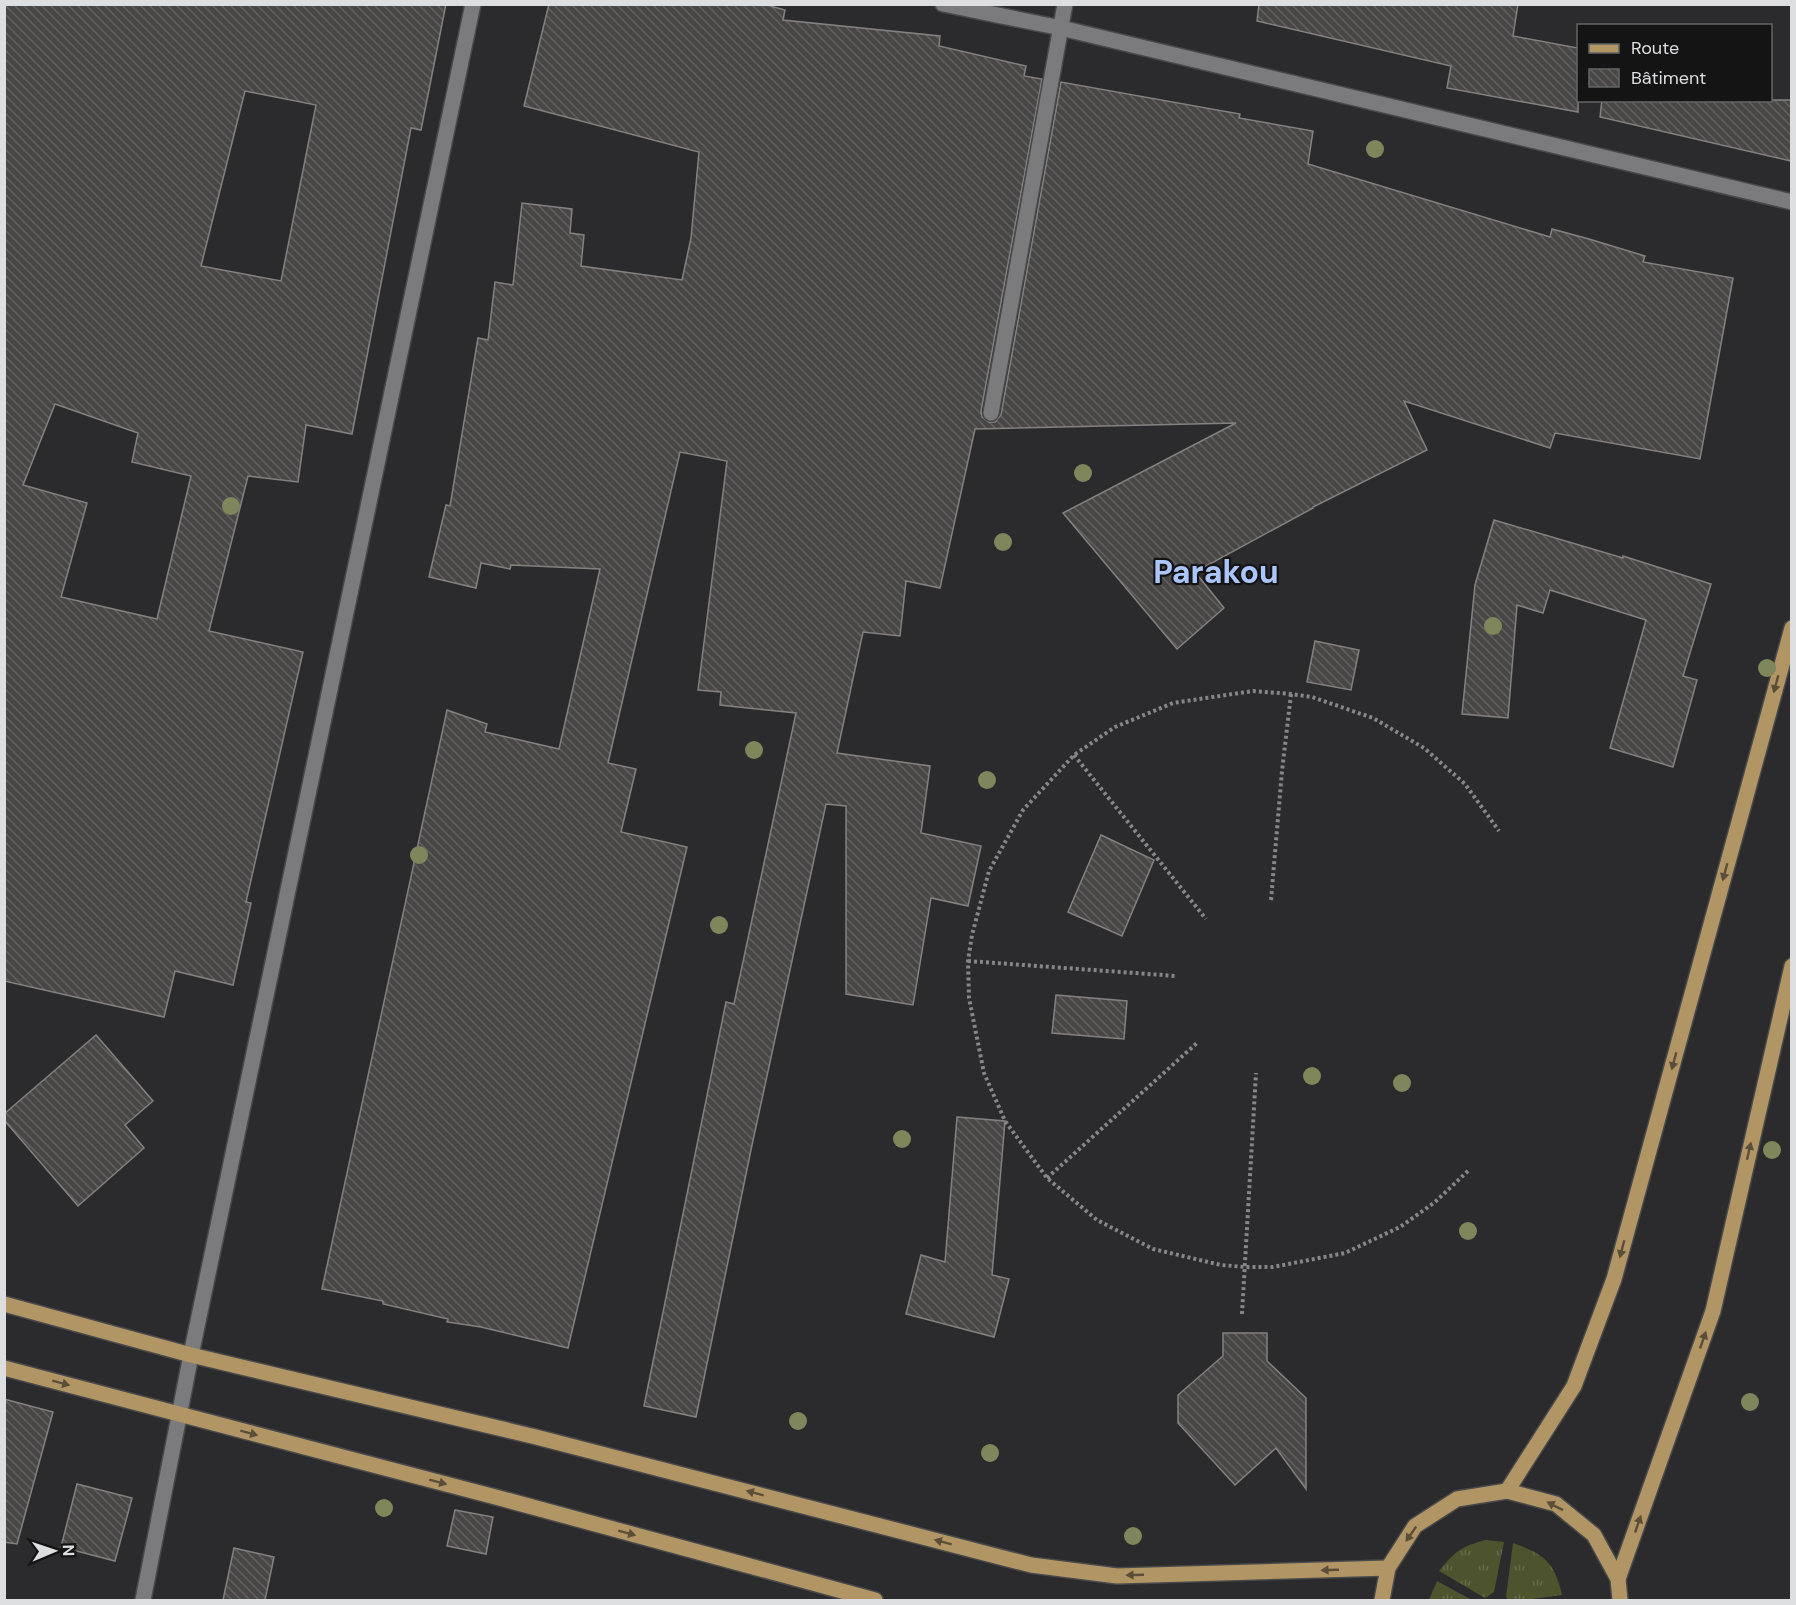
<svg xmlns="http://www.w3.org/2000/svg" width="1796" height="1605" font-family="'DM Sans',sans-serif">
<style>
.grass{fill:url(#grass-tufts)}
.building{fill:url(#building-back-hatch);stroke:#848280;stroke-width:1.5;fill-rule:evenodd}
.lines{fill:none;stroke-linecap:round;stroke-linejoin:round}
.minor-casing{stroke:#48494a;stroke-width:18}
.tertiary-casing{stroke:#48494a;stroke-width:18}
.primary-casing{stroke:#48494a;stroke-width:18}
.path{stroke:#868688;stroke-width:4;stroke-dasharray:3 3;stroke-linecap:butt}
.minor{stroke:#7b7b7e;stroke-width:15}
.tertiary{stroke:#7b7b7e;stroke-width:15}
.primary{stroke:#b29564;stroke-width:15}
.tree{fill:#7f865c}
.oneway{fill:#5b4e39}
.labels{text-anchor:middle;stroke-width:4.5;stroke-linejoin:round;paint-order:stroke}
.town-label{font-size:32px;font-weight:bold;fill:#aac6fb;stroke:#141415}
</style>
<defs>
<pattern id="grass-tufts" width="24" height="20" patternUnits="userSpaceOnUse" patternTransform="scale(1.5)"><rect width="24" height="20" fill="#4d532d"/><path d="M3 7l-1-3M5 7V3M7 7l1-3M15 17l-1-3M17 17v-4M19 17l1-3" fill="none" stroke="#666b4b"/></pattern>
<pattern id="building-back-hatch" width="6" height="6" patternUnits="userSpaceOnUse" patternTransform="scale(1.5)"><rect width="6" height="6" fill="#494745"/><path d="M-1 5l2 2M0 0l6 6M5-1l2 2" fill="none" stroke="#63615f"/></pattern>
</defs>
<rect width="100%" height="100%" fill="#2b2b2d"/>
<!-- grass -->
<g class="grass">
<path d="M1486 1540 1504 1542 1494 1592 1485 1598 1439 1571C1455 1551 1462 1546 1486 1540Z"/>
<path d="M1513 1543C1544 1554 1554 1561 1562 1595L1525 1600H1508L1506 1597Z"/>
<polygon points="1437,1581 1472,1600 1429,1600"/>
</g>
<!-- building -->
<g class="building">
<path d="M4 4H446L421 130 411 128 352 434 306 425 298 482 248 476 209 631 303 652 246 902 251 903 233 985 175 971 164 1017 4 981ZM245 91 316 105 281 281 201 266ZM55 404 138 433 132 462 191 476 157 619 61 597 87 503 23 485Z"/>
<polygon points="549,4 763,4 785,10 783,20 940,36 939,46 1026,66 1024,76 1042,79 981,411 982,417 989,422 995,422 1001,415 1061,82 1240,114 1239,118 1313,131 1308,164 1550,237 1552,229 1589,239 1645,256 1643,262 1733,278 1700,459 1555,433 1550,448 1404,401 1427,450 1313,507 1313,508 1195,572 1224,608 1177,649 1063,513 1236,423 975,429 940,588 906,581 900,636 863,632 837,753 930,766 921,833 981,846 968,906 931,898 913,1005 846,994 846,806 826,804 752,1145 696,1417 644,1406 726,1002 734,1004 796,713 720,705 721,692 698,690 727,461 680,452 608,763 636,769 621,832 687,847 568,1348 481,1327 447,1322 448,1319 383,1304 383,1301 322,1289 447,710 487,724 485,732 559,749 600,569 511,565 510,569 481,563 476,588 429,577 446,505 450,506 478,338 488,340 495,282 513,285 522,203 572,209 570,233 584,235 581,266 682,280 691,238 699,152 524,106"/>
<polygon points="1259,4 1518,4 1513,36 1578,48 1578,112 1447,88 1451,66 1257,21"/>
<polygon points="1602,100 1791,100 1791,161 1600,117"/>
<polygon points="1494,520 1623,558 1623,556 1711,584 1683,676 1697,680 1673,767 1610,748 1646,620 1550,590 1543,613 1517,605 1508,718 1462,714 1475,585"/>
<polygon points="1315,641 1359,650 1351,690 1307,682"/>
<polygon points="1101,835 1154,860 1122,936 1068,912"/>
<polygon points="1056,995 1127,1001 1124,1039 1052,1033"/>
<polygon points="96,1035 153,1101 125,1125 144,1148 78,1206 4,1120 4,1114"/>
<polygon points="957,1117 1005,1121 992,1275 1009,1279 994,1337 906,1314 921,1255 945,1262"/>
<polygon points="1223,1333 1267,1333 1267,1361 1306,1398 1306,1489 1276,1448 1235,1485 1178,1423 1178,1395 1223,1356"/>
<polygon points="4,1399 53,1412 17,1544 4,1542"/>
<polygon points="77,1484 132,1498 115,1561 61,1547"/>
<polygon points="455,1510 493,1517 486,1554 447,1546"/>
<polygon points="234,1548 274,1557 265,1600 223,1600"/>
</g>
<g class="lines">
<defs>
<polyline id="minor" points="991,413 1065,4"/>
<g id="tertiary">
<polyline points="943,4 1061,28 1792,202"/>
<polyline points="143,1600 191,1355 473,4"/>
</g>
<g id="primary">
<polyline points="4,1304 191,1355 536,1437 1031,1565 1117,1576 1388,1568"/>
<polyline points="4,1368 503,1499 875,1600"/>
<polyline points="1507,1491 1574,1386 1614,1279 1792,628"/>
<polyline points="1618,1579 1713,1311 1792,966"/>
<polyline points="1382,1600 1388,1568 1415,1526 1457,1499 1507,1491 1556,1504 1594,1535 1618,1579 1620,1600"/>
</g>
</defs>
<!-- minor casing -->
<use href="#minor" class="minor-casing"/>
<!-- tertiary casing -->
<use href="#tertiary" class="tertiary-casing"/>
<!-- primary casing -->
<use href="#primary" class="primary-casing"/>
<!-- path -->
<g class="path">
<polyline points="1074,755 1206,919"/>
<polyline points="1271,900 1282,771 1291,694"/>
<polyline points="968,961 1176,976"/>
<polyline points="1468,1171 1435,1202 1400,1227 1345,1253 1273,1267 1245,1267 1221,1265 1153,1249 1097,1220 1047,1178 1005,1121 984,1073 969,998 968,961 972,935 989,871 1023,810 1074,755 1115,727 1173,703 1253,691 1291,694 1312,697 1373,718 1424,748 1465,784 1499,831"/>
<polyline points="1047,1178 1197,1043"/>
<polyline points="1242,1314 1256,1073"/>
</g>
<!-- minor -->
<use href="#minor" class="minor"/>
<!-- tertiary -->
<use href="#tertiary" class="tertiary"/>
<!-- primary -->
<use href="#primary" class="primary"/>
</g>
<!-- trees -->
<g class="tree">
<circle cx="1375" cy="149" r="9"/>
<circle cx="1083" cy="473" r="9"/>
<circle cx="231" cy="506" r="9"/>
<circle cx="1003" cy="542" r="9"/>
<circle cx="1493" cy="626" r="9"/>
<circle cx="1767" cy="668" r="9"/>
<circle cx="754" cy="750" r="9"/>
<circle cx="987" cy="780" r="9"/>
<circle cx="419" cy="855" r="9"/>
<circle cx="719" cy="925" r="9"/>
<circle cx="1312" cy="1076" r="9"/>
<circle cx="1402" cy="1083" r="9"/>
<circle cx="902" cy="1139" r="9"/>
<circle cx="1772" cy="1150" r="9"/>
<circle cx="1468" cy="1231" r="9"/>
<circle cx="1750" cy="1402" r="9"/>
<circle cx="798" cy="1421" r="9"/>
<circle cx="990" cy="1453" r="9"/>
<circle cx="384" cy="1508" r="9"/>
<circle cx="1133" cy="1536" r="9"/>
</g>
<!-- one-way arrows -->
<defs><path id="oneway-solid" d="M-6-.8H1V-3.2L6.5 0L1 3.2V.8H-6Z" transform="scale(1.5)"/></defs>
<g class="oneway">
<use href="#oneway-solid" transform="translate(1776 684) rotate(105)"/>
<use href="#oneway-solid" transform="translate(1725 872) rotate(105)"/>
<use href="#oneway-solid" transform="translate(1674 1061) rotate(105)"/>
<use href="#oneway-solid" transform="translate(1749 1151) rotate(-77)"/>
<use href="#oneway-solid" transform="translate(1622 1249) rotate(105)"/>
<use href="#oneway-solid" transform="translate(1703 1340) rotate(-71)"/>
<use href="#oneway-solid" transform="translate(61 1383) rotate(15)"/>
<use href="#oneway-solid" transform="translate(249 1433) rotate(15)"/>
<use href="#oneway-solid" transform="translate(438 1482) rotate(15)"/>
<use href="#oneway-solid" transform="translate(755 1493) rotate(-165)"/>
<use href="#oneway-solid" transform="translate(1555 1506) rotate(-153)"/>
<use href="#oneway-solid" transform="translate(1638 1524) rotate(-71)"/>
<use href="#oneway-solid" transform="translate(627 1533) rotate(15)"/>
<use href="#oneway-solid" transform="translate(1411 1534) rotate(125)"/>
<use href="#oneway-solid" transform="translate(943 1542) rotate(-165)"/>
<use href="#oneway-solid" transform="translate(1330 1570) rotate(178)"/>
<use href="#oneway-solid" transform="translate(1135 1575) rotate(178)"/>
</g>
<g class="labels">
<!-- town labels -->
<g class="town-label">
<text x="1216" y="583">Parakou</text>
</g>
</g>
<!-- border -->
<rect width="1796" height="1605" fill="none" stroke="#dddedf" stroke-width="12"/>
<!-- legend -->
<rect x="1577" y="24" width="195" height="78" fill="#141415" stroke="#646566" stroke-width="1.5"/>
<rect x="1589" y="44" width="30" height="9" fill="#b29564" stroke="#646566" stroke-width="1.5"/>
<text x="1631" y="54" font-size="18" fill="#dddedf">Route</text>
<rect x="1589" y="69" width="30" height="18" fill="url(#building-back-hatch)" stroke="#646566" stroke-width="1.5"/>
<text x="1631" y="84" font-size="18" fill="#dddedf">Bâtiment</text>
<!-- north arrow -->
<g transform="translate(54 1551) rotate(88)" stroke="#141415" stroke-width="4.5" paint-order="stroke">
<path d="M0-4.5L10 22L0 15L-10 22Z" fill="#dddedf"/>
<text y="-9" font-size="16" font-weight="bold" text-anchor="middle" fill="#dddedf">N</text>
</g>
</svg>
